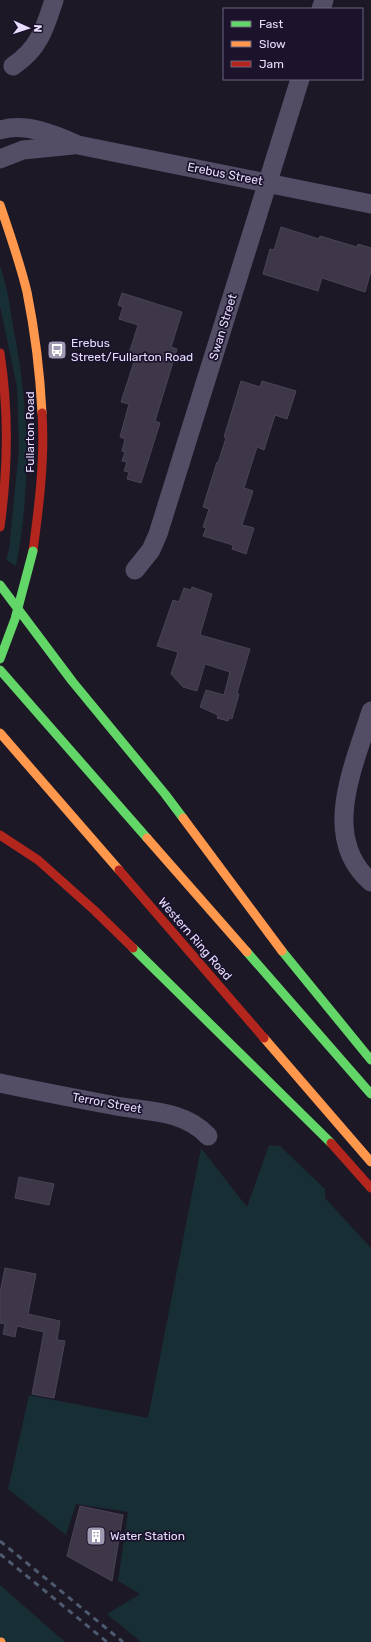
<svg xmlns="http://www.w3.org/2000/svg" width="371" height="1642" font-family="Rubik,sans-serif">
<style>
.green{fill:#162e34}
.building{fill:#3d3747;stroke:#4b4358}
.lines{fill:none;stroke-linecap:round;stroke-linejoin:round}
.street{stroke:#534e66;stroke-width:19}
.fast{stroke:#63d668;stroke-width:9}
.slow{stroke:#ff974d;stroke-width:9}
.jam{stroke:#b3261e;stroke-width:9}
.rail{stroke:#4d5a70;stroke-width:3;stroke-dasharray:6 5;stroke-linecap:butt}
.fast-bridge{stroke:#63d668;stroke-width:9}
.labels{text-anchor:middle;stroke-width:3.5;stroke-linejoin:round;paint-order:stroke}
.street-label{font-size:12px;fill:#e7defe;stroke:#1b122c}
.poi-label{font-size:12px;fill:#e7defe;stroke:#1b122c;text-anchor:start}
</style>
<rect width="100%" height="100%" fill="#1d1826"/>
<!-- green -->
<g class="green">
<path d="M0 266C7 285 10 306 13 326 29 405 32 486 16 566L6 560 9 549 19 449 17 387 0 306Z"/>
<polygon points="269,1145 280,1146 325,1189 325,1198 371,1248 371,1642 141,1642 107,1614 140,1594 118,1581 128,1512 76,1504 66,1535 8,1489 29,1395 148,1418 201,1148 247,1207"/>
<polygon points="0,1585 65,1642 5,1642 0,1638"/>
</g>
<!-- building -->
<g class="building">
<polygon points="281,227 319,239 320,236 357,247 358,244 371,248 371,271 365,292 322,278 318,291 263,274 270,249 274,250"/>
<polygon points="122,293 182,312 171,347 177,349 155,421 160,423 141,483 127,479 129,472 124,471 127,462 122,461 125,452 122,451 125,439 120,437 129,404 121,402 135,359 128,357 138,325 119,319 123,307 118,305"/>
<polygon points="241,381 260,387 262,381 296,391 287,419 275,415 264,450 257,447 244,488 253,491 242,525 254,528 246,554 232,549 233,545 203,536 206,528 203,527 209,509 203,507 217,462 218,463 226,438 224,437"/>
<polygon points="192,587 212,594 200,635 250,649 237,693 239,694 232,719 229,718 228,721 217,718 218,715 200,707 206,690 224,695 230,672 205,664 197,691 183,687 171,674 178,652 157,646 173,600 179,602 184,588 191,590"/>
<polygon points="19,1177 54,1184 49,1205 15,1198"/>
<polygon points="5,1268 36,1274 28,1314 60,1321 57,1340 65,1341 54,1398 32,1394 44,1332 17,1326 15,1337 3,1334 5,1324 0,1323 0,1293"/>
<polygon points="80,1506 123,1515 112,1581 67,1556"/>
</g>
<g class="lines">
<!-- street -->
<g class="street">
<polyline points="321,9 324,0"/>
<path d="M13 66C39 49 45 28 54 0"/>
<path d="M0 130C26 122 55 135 78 145L371 204"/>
<polyline points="0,159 23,150 73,145"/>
<polyline points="135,570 151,550 158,534 300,79"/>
<path d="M371 711C355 764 319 837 371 882"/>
<path d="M0 1083C37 1091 74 1098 111 1105 145 1112 183 1109 208 1136"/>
</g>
<!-- fast -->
<g class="fast">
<polyline points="0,585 72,681 165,794 183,818"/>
<polyline points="0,670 147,838"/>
<polyline points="133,948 331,1143"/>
<polyline points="282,951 371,1060"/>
<polyline points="247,952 371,1094"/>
</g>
<!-- slow -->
<g class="slow">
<path d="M0 205C10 234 20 263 27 292 35 332 40 372 42 413"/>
<polyline points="0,733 119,870"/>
<polyline points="183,818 282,951"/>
<polyline points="147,838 247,952"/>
<polyline points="264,1038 371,1162"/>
<polyline points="0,1642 1,1642"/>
</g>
<!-- jam -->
<g class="jam">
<path d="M0 353C9 411 8 469 0 527"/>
<path d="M33 551C39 506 45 459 42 413"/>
<polyline points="0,835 38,860 94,910 133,948"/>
<polyline points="119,870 264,1038"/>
<polyline points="331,1143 371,1188"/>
</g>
<!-- rail -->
<g class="rail">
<polyline points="0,1541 123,1642"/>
<polyline points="0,1554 107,1642"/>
</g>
<!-- fast-bridge -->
<polyline class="fast-bridge" points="0,659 15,619 33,551"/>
</g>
<!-- icons -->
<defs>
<symbol id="bus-square" viewBox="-11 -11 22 22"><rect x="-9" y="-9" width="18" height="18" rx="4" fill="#a099b2" stroke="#1b122c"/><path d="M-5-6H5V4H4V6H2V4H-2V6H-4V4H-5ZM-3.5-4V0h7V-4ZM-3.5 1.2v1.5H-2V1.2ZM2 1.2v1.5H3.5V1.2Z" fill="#fff"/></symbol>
<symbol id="building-square" viewBox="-11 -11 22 22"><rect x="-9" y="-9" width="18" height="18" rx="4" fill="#a099b2" stroke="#1b122c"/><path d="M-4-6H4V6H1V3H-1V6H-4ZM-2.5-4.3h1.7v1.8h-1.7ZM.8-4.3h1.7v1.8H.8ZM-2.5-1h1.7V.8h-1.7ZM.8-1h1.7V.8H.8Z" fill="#fff"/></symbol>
</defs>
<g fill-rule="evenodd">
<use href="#bus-square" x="46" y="339" width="22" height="22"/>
<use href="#building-square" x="85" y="1525" width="22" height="22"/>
</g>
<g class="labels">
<!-- street labels -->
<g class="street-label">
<text transform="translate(225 174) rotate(11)" y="4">Erebus Street</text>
<text transform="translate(223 327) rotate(-73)" y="4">Swan Street</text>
<text transform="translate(30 432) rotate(-90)" y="4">Fullarton Road</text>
<text transform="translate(195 939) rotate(49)" y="4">Western Ring Road</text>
<text transform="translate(107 1103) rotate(10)" y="4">Terror Street</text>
</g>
<!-- poi labels -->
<g class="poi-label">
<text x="71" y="347">Erebus<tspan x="71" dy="14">Street/Fullarton Road</tspan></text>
<text x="110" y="1540">Water Station</text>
</g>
</g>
<!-- legend -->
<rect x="223" y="8" width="140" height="72" fill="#1b122c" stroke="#6d6480"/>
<rect x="231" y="21" width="20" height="6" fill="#63d668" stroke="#6d6480"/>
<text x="259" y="28" font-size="12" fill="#e7defe">Fast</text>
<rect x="231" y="41" width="20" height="6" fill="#ff974d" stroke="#6d6480"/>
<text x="259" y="48" font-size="12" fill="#e7defe">Slow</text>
<rect x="231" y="61" width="20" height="6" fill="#b3261e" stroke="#6d6480"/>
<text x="259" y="68" font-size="12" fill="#e7defe">Jam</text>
<!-- north arrow -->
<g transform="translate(28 28) rotate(93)" stroke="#1b122c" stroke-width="3" paint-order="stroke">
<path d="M0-3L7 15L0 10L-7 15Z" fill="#e7defe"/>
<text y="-6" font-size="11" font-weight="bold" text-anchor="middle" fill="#e7defe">N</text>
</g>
</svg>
